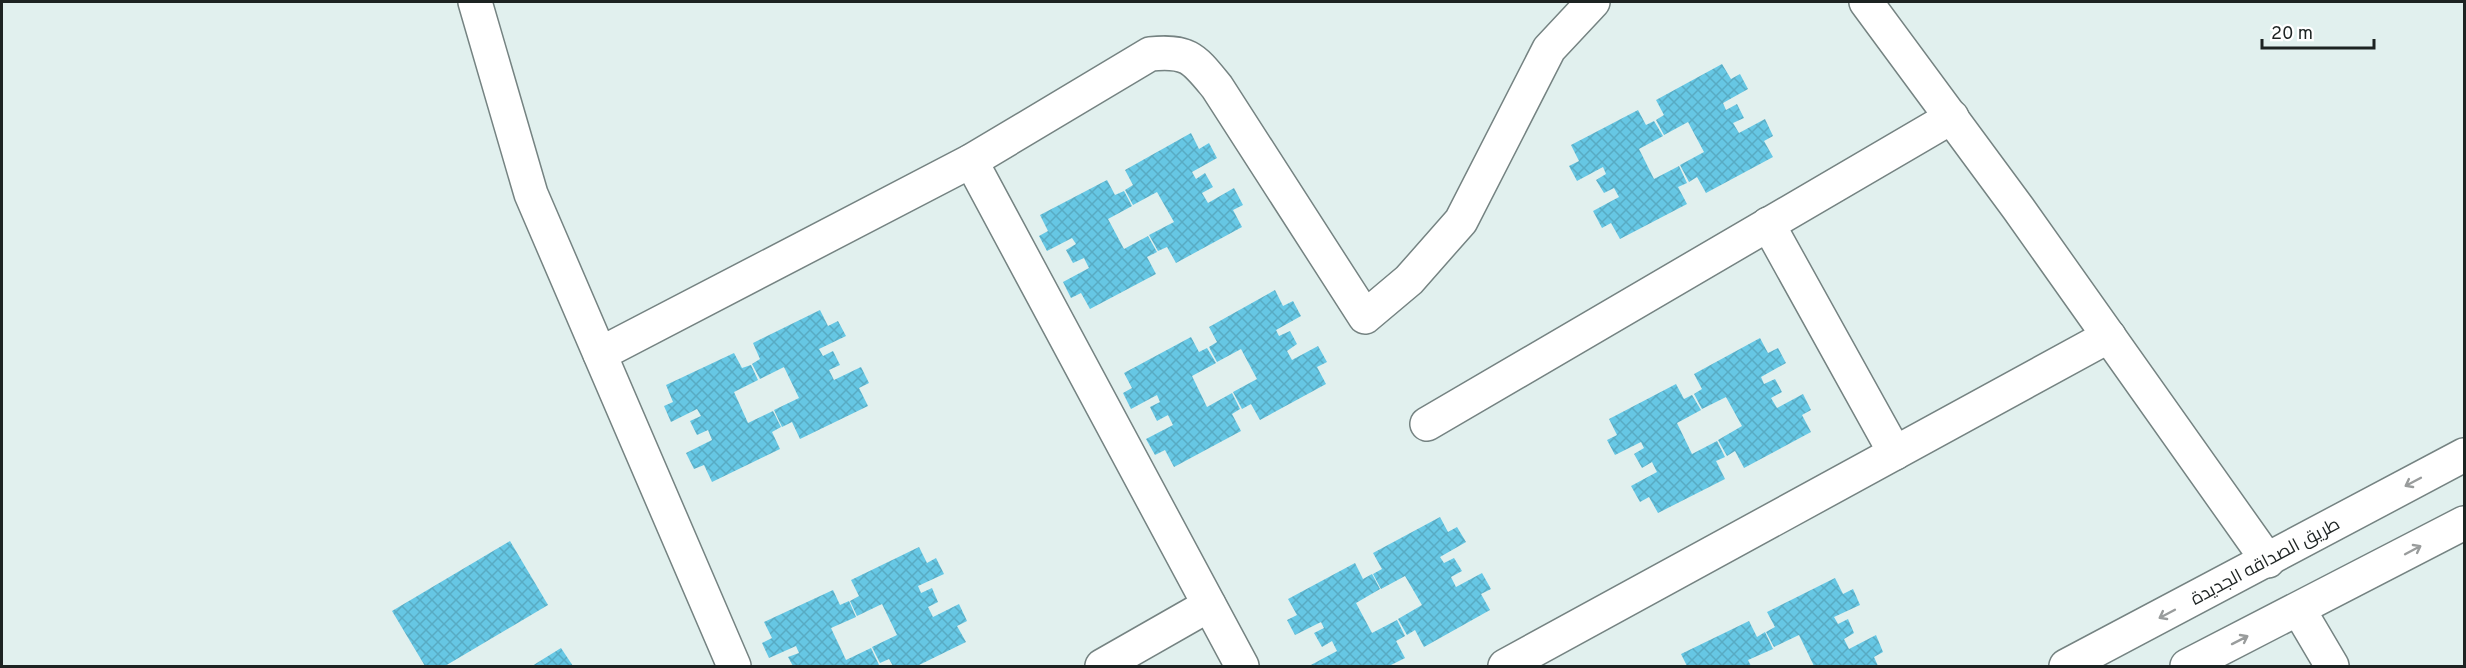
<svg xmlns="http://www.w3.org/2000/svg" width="2466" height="668" font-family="Overpass,Cairo,sans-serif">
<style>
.building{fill:url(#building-cross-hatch)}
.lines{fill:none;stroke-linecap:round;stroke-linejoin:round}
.minor-casing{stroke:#758382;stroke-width:36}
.minor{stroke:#fff;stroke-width:33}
.oneway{stroke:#999c9c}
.labels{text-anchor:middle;stroke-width:4.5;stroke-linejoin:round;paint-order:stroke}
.street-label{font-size:18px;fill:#1d2322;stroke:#fff}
</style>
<defs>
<pattern id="building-cross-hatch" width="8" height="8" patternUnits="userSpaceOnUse" patternTransform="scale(1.5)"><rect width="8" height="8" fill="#66c7e4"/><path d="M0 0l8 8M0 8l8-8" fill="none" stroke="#58abc3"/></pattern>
</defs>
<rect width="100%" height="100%" fill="#e1f0ee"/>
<!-- building -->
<g class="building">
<polygon points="1722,64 1731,79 1740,74 1748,89 1723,103 1726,110 1737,104 1744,118 1733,123 1739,133 1765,119 1773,136 1764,141 1773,157 1706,193 1697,177 1689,182 1680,165 1704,152 1688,122 1664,135 1656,120 1664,115 1656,100"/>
<polygon points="1638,110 1646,125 1654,121 1663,136 1639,149 1654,179 1679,166 1687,183 1678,187 1687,204 1620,239 1611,223 1602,228 1593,211 1619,197 1614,188 1604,193 1596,180 1606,174 1603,167 1577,181 1569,166 1579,161 1571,145"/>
<polygon points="1191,133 1199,149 1209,143 1217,158 1192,172 1196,179 1205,173 1213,187 1202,193 1208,203 1234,188 1243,205 1233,210 1242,227 1176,263 1167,247 1158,251 1149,235 1174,222 1157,192 1133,205 1125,190 1133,185 1125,170"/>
<polygon points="1107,180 1115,195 1124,191 1132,206 1108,219 1124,249 1148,236 1157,252 1147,257 1156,274 1090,309 1081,293 1071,298 1063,282 1089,268 1084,258 1073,263 1066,250 1076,244 1072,238 1047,251 1039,236 1048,231 1040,215"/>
<polygon points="1275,290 1283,306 1293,301 1301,316 1276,330 1279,336 1290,331 1297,344 1287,351 1292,360 1318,346 1327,362 1317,367 1326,384 1260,420 1251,404 1242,409 1233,392 1257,379 1241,349 1217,362 1209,347 1217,342 1209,327"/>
<polygon points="820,310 828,326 838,321 846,336 819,349 823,356 833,351 840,365 829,370 834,380 861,367 869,383 859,388 868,406 800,439 792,422 782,427 774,410 799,398 784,367 760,379 752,364 760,359 753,343"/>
<polygon points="1191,337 1199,352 1207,348 1216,363 1192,376 1207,407 1232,393 1240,409 1232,414 1241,431 1174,467 1165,450 1155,455 1146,439 1173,425 1168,415 1157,421 1150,407 1160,402 1157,395 1131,409 1123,393 1132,388 1124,373"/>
<polygon points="1760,338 1768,353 1778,348 1786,363 1761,377 1764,384 1775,379 1782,392 1771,398 1777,408 1803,394 1811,410 1802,415 1811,432 1744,468 1735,451 1727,456 1718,440 1742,426 1726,397 1702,409 1694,394 1702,389 1694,374"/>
<polygon points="734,353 742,368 751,365 758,380 734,392 748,423 773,411 781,427 772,432 780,449 712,482 704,465 694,469 686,453 712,440 708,430 697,435 690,421 701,416 697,409 671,422 664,406 673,402 666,385"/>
<polygon points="1676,384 1684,399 1692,395 1701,410 1677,423 1692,454 1717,441 1725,457 1716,461 1725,479 1658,513 1649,497 1640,502 1631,486 1657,472 1652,462 1642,468 1634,454 1644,448 1641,442 1615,455 1607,440 1617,435 1609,419"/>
<polygon points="1440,517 1448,532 1457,527 1466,542 1440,557 1444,563 1454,558 1462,571 1451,577 1456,587 1482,573 1491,589 1481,594 1490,610 1424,647 1415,630 1407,635 1398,619 1422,605 1405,576 1381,589 1373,574 1382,569 1373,553"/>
<polygon points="510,541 548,605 445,666 425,666 392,611"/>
<polygon points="919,547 927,563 936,558 944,574 918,586 921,593 932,588 938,602 928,607 933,617 959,604 967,621 957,626 966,642 917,666 893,666 889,659 880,663 872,647 897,635 882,604 857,616 850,601 859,596 851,580"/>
<polygon points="1355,563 1363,579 1372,574 1380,589 1356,603 1372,633 1397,620 1405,636 1396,641 1405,658 1389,666 1309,666 1337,651 1332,641 1322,647 1314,633 1324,628 1321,622 1295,635 1287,620 1297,615 1288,599"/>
<polygon points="1835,578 1843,594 1853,589 1860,605 1834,617 1838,624 1848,619 1854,633 1844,639 1849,649 1876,635 1883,652 1874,657 1878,666 1814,666 1799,635 1774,647 1766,632 1775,627 1767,612"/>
<polygon points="833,590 840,605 849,601 856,617 831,628 846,660 871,648 879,665 793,666 788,657 799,653 796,646 769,658 762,643 772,638 764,622"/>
<polygon points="1749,621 1757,637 1765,632 1773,649 1748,660 1751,666 1687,666 1681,654"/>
<polygon points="561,648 573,666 532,666"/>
</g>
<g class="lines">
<defs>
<g id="minor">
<polyline points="475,2 531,194 734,666"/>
<polyline points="1866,2 2018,208 2268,561"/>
<polyline points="971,161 1242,666"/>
<polyline points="1768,224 1895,453"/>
<path d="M600 354 971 161 1150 54C1189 50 1194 59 1217 87L1365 317 1409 280 1461 221 1549 49 1593 2"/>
<polyline points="1427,424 1952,117"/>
<polyline points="2299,610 2332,666"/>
<polyline points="1102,666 1209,605"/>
<polyline points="1505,666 2109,336"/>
<polyline points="2066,666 2464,455"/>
<polyline points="2187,666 2464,523"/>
</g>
</defs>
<!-- minor casing -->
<use href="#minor" class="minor-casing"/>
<!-- minor -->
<use href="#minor" class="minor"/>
</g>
<!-- one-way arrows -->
<defs><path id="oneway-shaft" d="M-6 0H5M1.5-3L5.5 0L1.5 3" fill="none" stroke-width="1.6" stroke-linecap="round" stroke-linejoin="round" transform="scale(1.5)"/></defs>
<g class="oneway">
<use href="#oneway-shaft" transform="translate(2413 482) rotate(152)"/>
<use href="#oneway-shaft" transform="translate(2413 550) rotate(-28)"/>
<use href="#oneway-shaft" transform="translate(2167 614) rotate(152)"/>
<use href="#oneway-shaft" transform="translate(2240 640) rotate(-27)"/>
</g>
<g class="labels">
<!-- street labels -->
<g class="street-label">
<text transform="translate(2265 561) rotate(-28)" y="6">طريق الصداقه الجديدة</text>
</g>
</g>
<!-- border -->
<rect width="2466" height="668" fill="none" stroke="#1d2322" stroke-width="6"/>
<!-- scale -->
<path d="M2262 39v9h112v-9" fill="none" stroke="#1d2322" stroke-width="3"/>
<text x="2271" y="39" font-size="18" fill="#1d2322" stroke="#ffffff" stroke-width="4.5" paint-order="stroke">20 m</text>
</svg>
